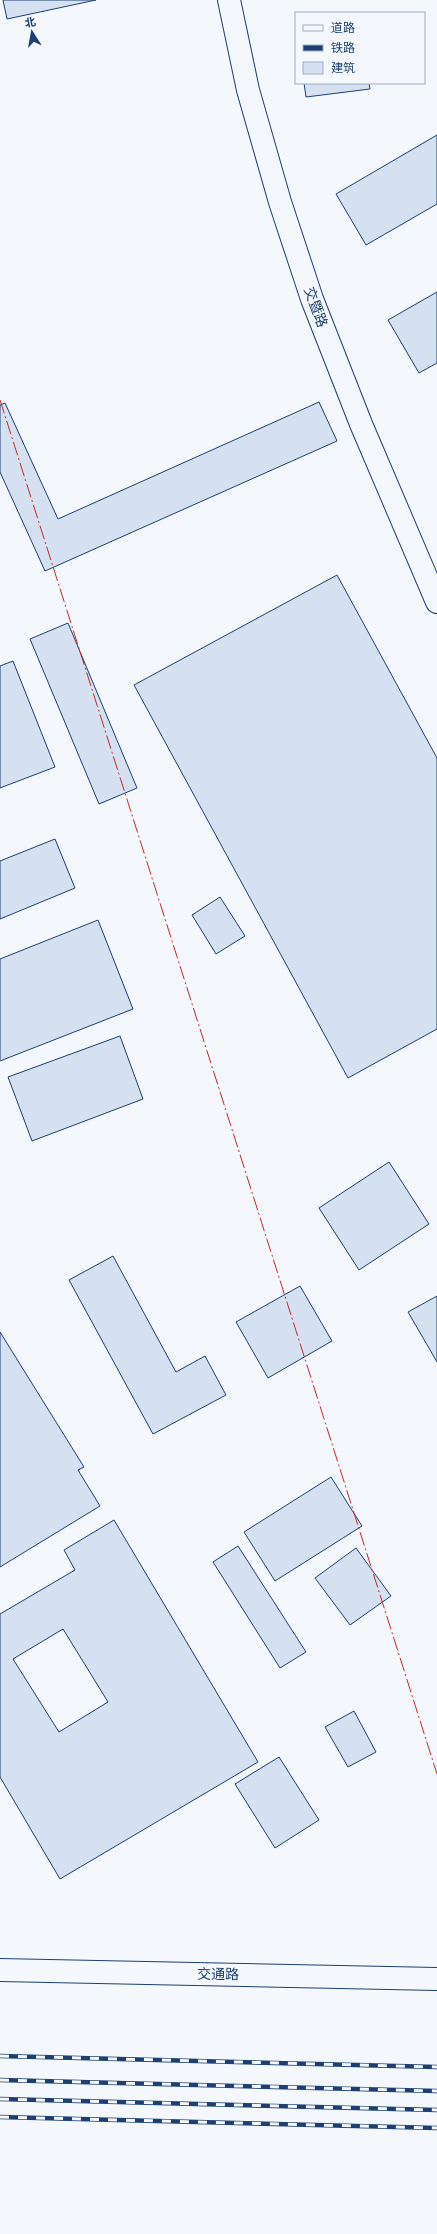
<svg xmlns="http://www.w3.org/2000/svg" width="437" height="2234" font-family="'DM Sans','Noto Sans SC',sans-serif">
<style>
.building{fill:#d5e0f0;stroke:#1d3f73;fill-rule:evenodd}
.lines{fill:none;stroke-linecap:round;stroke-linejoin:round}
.secondary-casing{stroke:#1d3f73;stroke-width:24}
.secondary{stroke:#f4f7fb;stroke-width:22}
.rail-casing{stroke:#1d3f73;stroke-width:4.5}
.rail{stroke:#f4f7fb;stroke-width:3;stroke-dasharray:9;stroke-linecap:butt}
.power{stroke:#c62828;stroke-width:1;stroke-dasharray:14 3 2 3;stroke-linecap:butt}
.labels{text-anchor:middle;stroke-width:3;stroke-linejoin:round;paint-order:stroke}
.street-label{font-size:14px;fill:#1d3f73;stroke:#f4f7fb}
</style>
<rect width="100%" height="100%" fill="#f4f7fb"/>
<!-- building -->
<g class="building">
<polygon points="3,0 96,0 7,19"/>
<polygon points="304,83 369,83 370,89 306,97"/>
<polygon points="437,135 437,204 366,245 336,194"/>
<polygon points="437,292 437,363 419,373 388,320"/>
<polygon points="319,402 337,441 45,571 0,472 0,405 5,403 58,519"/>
<polygon points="337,575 437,758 437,1029 348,1078 134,685"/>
<polygon points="68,623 137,788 99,804 30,639"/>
<polygon points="13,661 55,767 0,788 0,666"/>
<polygon points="55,839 75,888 0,919 0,861"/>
<polygon points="220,897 245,936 216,954 192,915"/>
<polygon points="98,920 133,1009 0,1061 0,959"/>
<polygon points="120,1036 143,1099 32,1141 8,1077"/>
<polygon points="389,1162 429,1224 359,1270 319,1208"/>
<polygon points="113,1256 176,1372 205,1356 226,1395 153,1434 69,1280"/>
<polygon points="300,1286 332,1341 268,1378 236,1322"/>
<polygon points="437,1296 437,1362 408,1312"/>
<polygon points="0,1332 84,1467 78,1470 100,1506 0,1567"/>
<polygon points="331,1477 362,1526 275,1581 244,1532"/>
<path d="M114 1520 258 1762 60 1879 0 1777V1614L75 1570 64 1550ZM63 1629 108 1702 59 1732 13 1659Z"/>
<polygon points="238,1546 306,1652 280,1668 213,1562"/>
<polygon points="356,1548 391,1596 350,1625 315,1578"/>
<polygon points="354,1711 376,1752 348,1767 325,1727"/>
<polygon points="279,1757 319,1820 275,1848 235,1784"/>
</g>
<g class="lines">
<defs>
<g id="secondary">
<polyline points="229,0 248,90 280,202 312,299 361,424 437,602"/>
<polyline points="0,1970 437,1979"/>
</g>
</defs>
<!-- secondary casing -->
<use href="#secondary" class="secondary-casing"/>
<!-- secondary -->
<use href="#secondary" class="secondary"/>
<defs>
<g id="rail">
<polyline points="0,2056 437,2067"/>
<polyline points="0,2080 437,2091"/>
<polyline points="0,2099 437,2110"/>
<polyline points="0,2117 437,2128"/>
</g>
</defs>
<!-- rail casing -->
<use href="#rail" class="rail-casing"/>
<!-- rail -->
<use href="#rail" class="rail"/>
<!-- power -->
<polyline class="power" points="0,400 437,1774"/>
</g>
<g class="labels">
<!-- street labels -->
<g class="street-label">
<text transform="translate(316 307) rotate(70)" y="5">交暨路</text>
<text transform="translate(218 1974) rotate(1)" y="5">交通路</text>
</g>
</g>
<!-- legend -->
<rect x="295" y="12" width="130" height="72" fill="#f4f7fb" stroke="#9eadc5"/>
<rect x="303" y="25" width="20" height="6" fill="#f4f7fb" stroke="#9eadc5"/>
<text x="331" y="32" font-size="12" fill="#1d3f73">道路</text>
<rect x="303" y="45" width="20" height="6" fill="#1d3f73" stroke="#9eadc5"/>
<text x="331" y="52" font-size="12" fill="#1d3f73">铁路</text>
<rect x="303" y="62" width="20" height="12" fill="#d5e0f0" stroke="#9eadc5"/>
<text x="331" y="72" font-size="12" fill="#1d3f73">建筑</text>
<!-- north arrow -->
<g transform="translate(32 32) rotate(349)" stroke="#f4f7fb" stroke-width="3" paint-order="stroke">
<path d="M0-3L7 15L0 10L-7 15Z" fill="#1d3f73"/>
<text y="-6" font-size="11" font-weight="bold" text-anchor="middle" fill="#1d3f73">北</text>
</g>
</svg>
